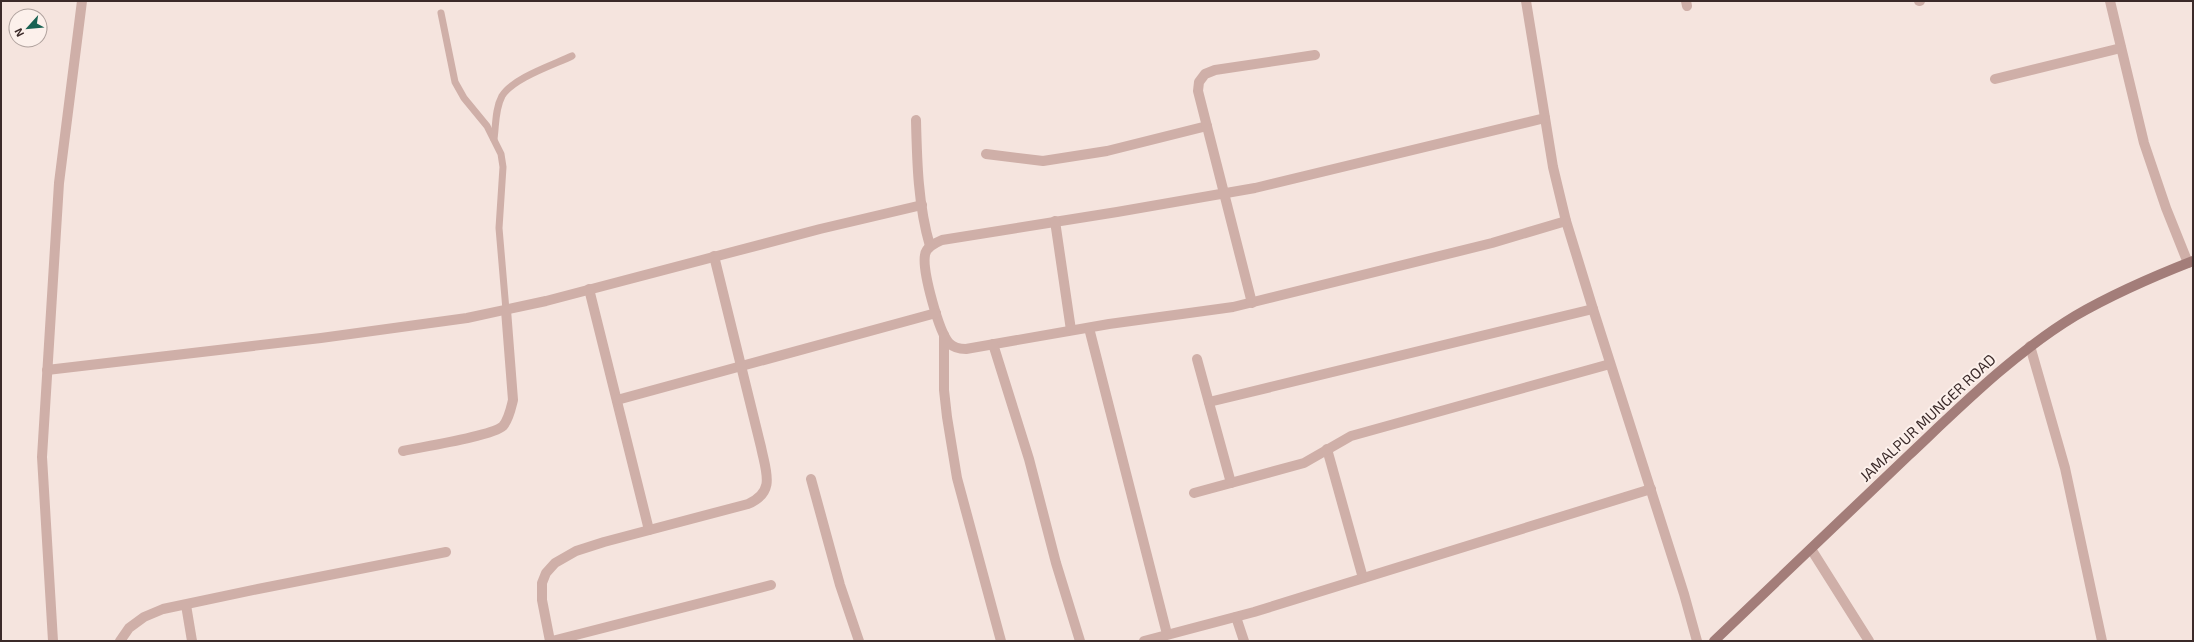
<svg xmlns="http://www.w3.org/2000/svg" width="2194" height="642" font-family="'Exo 2',sans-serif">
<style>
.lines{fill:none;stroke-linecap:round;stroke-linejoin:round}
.lane{stroke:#cfafa8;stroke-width:7}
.street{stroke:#cfafa8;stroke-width:10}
.secondary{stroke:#a37d79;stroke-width:10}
.labels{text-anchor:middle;stroke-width:4;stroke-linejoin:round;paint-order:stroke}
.street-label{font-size:15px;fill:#3b2a29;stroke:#fcf0eb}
</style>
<rect width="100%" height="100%" fill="#f5e4de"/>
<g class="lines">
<!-- lane -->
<g class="lane">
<polyline points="441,13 455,82 464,98 487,126 501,154 503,167 499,228 506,310"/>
<path d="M494 139C496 125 495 109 502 96 513 78 553 65 572 56"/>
</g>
<!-- street -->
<g class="street">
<polyline points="1526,1 1553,167 1566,221 1593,309 1684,594 1697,641"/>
<polyline points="1686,1 1687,6"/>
<polyline points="1919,1 1920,1"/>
<polyline points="2110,1 2144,143 2166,208 2188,263"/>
<polyline points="1995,79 2121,48"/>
<path d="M1545 118 1255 188 1117 212 942 240C935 243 926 247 925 255 922 271 939 332 949 343 954 348 959 349 966 349L1109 324 1233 307 1492 243 1566 221"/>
<path d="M916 120C917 162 918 205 930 246"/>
<polyline points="986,154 1043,161 1107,151 1207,126"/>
<polyline points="1055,221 1071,330"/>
<polyline points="589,289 649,530"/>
<polyline points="1252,303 1198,91 1199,82 1205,74 1215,70 1315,55"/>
<polyline points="1089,328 1167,634"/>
<polyline points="944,335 944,390 947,417 957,478 1001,641"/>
<polyline points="993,344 1029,459 1056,563 1080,641"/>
<polyline points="2030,346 2065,468 2102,641"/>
<polyline points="1197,359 1231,483"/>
<polyline points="47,370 321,338 467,318 546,301 820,229 922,205"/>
<polyline points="617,400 936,313"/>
<polyline points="1209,402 1593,309"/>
<polyline points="1327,449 1363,578"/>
<path d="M403 451C421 447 493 436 503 426 509 419 511 408 513 400L506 310"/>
<polyline points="811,479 840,585 859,641"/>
<polyline points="1194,493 1304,463 1351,436 1610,364"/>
<polyline points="1811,549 1869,641"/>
<polyline points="186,605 192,641"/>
<polyline points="1236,617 1244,641"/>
<polyline points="53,641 42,457 59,183 82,1"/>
<polyline points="120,641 129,628 144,617 163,609 258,589 446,552"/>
<path d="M550 641 542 600V583L546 573 555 563 576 551 604 542 748 504C776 492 766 472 761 447L714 256"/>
<polyline points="552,641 771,585"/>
<polyline points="1144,641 1254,612 1651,489"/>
</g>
<!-- secondary -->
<path class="secondary" d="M1714 641C1779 579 1844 517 1909 455 1961 406 2014 353 2075 316 2113 294 2152 277 2193 261"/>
</g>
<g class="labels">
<!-- street labels -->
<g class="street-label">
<text transform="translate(1928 418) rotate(-43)" y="5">JAMALPUR MUNGER ROAD</text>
</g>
</g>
<!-- border -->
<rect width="2194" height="642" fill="none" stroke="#3b2a29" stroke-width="4"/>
<!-- north arrow -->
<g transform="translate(28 28) rotate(243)"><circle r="19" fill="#fcf0eb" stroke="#afa19d"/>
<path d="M0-3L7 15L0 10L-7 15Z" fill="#196253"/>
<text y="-6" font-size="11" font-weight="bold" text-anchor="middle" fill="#3b2a29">N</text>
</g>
</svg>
